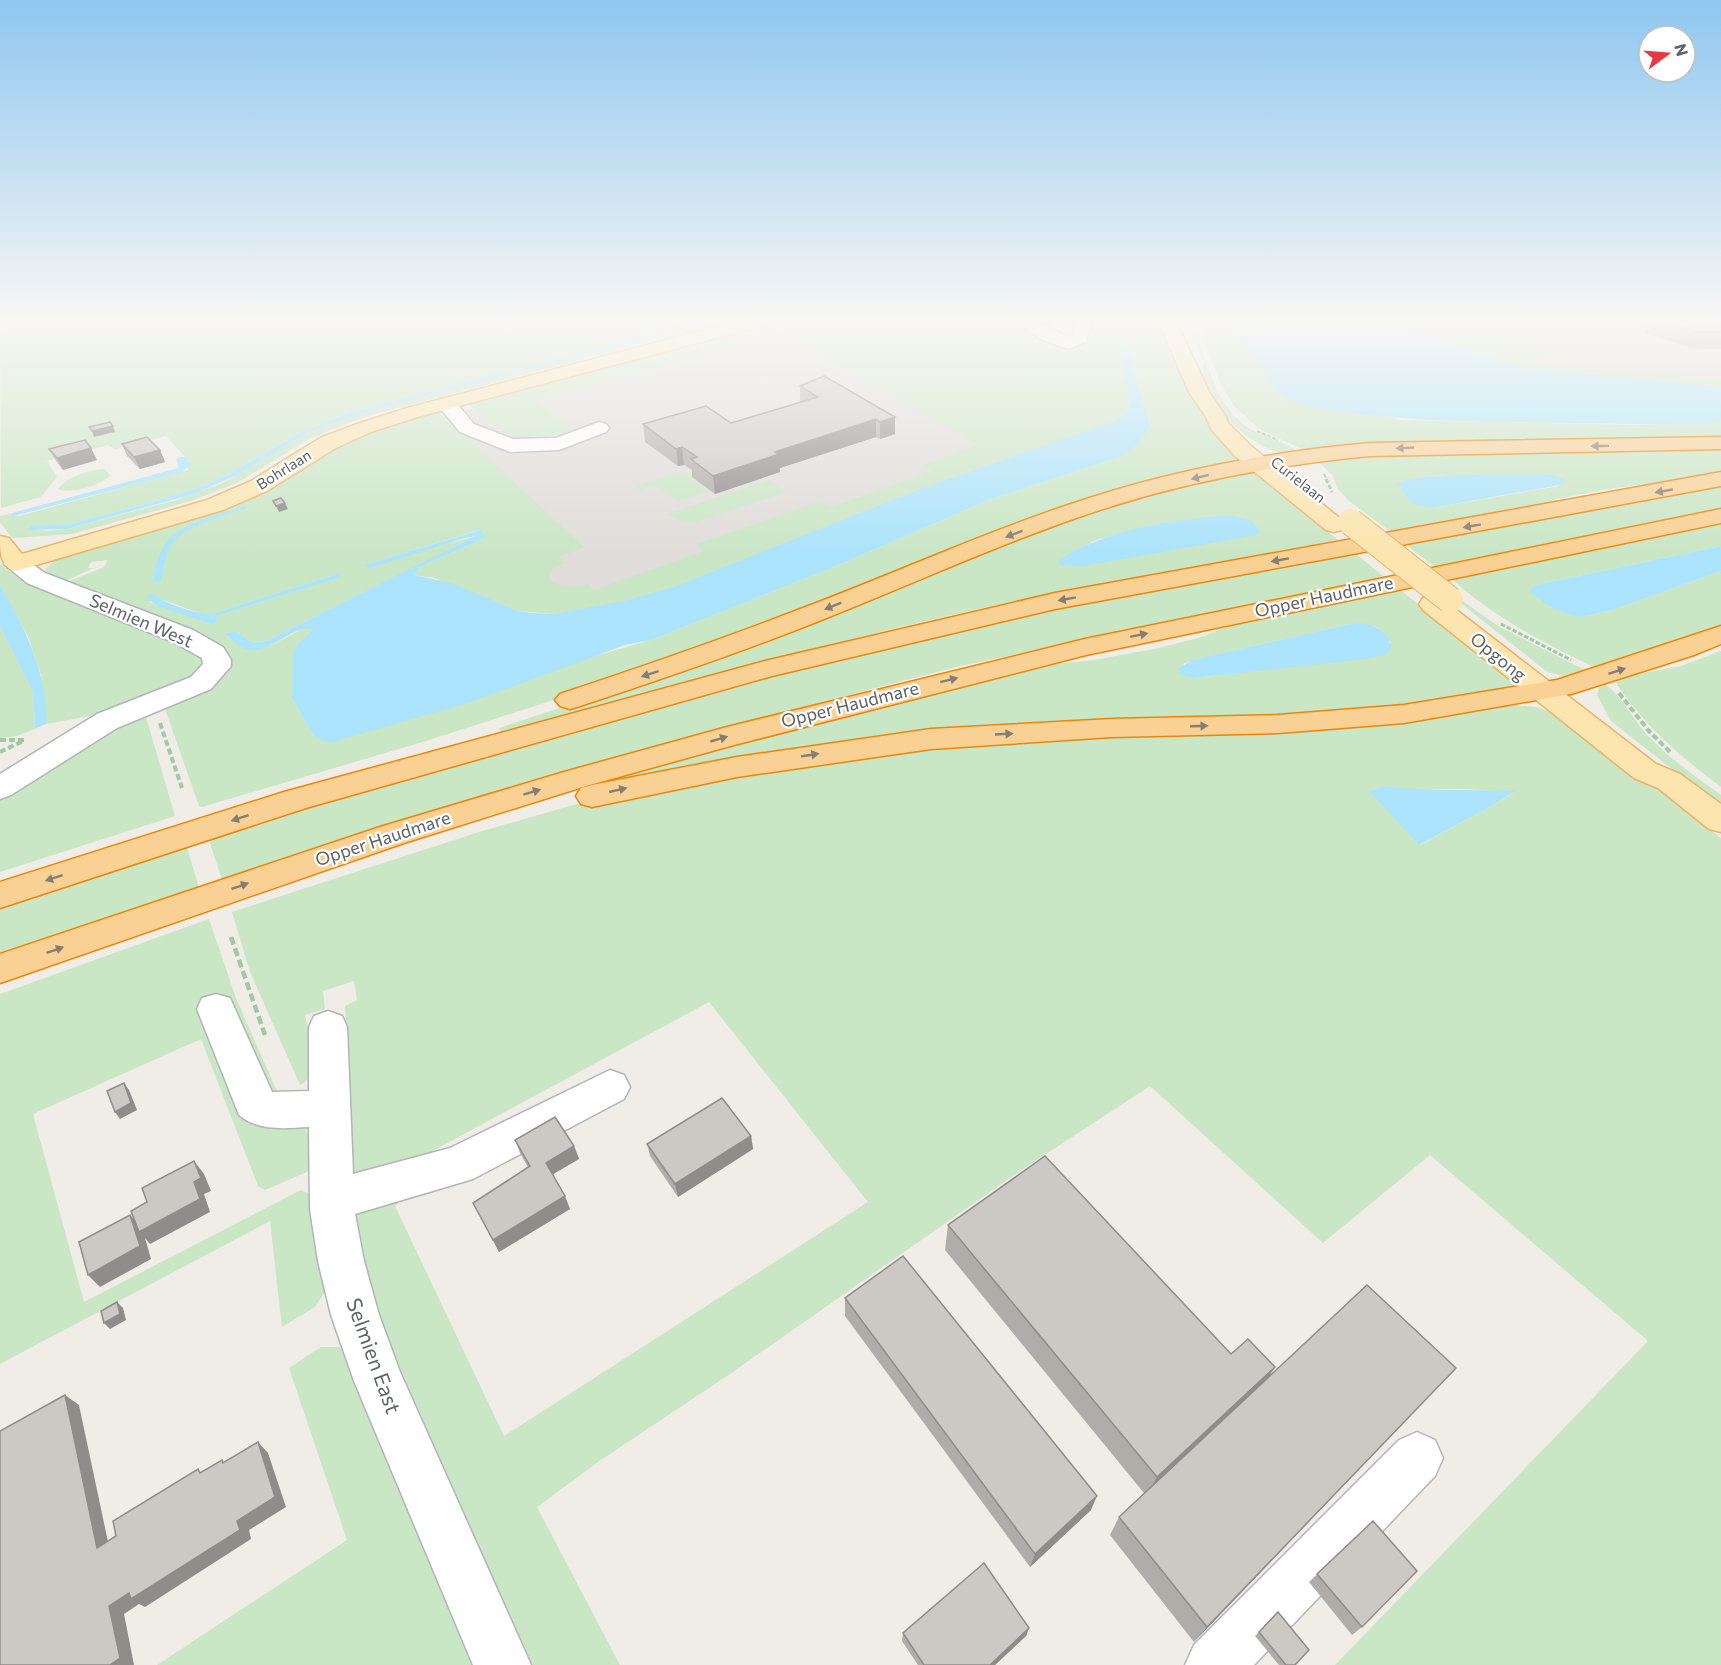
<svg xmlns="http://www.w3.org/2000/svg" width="1721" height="1665" font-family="Commissioner,sans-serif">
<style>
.industrial{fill:#dfdcd9}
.green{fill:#c9e6c5;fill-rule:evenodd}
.water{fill:#abe4fc}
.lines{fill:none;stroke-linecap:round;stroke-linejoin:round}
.minor-casing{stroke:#b2b5b8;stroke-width:3}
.major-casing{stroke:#edb263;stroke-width:3}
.highway-casing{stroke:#ee8508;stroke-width:3}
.path-far3{stroke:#9fcaa5;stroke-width:2;stroke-dasharray:4 1.5;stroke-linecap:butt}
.path-far2{stroke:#9fcaa5;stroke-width:3;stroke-dasharray:4.5 2;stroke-linecap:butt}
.path-far1{stroke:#9fcaa5;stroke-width:4;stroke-dasharray:6 3;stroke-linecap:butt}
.path{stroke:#9fcaa5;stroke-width:4.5;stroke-dasharray:8 4;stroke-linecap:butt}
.minor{fill:#fff;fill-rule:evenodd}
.major{fill:#fce5af;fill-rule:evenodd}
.highway{fill:#f9d194;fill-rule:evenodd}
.major-bridge-casing{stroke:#edb263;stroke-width:28;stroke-linecap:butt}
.major-bridge{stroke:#fce5af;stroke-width:26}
.wall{fill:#afaca9}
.shaded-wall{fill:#8f8c89}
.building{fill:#ccc8c4;stroke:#8f8c89;stroke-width:1.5}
.oneway{fill:#857e72}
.labels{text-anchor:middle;stroke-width:4.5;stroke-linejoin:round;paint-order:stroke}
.far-street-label{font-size:15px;fill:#5e6366;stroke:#fff}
.street-label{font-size:18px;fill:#5e6366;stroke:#fff}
.near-street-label{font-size:21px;fill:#5e6366;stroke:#fff}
</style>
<rect width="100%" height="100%" fill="#f0ede7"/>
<!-- industrial -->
<g class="industrial">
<polygon points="630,321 996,321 1180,406 584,624 379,435 673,352"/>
<polygon points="1350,321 1721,321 1721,397 1536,391"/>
</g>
<!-- green -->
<g class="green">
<polygon points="0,321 492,321 505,331 545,321 627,321 646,335 351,412 297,434 236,470 206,485 152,502 70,524 28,528 47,531 67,529 176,500 223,483 313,430 339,420 380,407 712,321 728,321 364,417 311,438 237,483 191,501 72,534 12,538 0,522 0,516 12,513 10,515 19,516 188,470 185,457 166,436 115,449 108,445 47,461 57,477 41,497 1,508"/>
<path d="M776 321H1011L1063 344 1088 321H1160L1237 454 1235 461 1230 464 960 549 597 686 426 741 202 807 199 806 164 706C184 697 220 688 229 666L65 583 104 567 108 560 91 562 88 568H94L65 581 50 574 45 569 58 558 173 523 344 441 430 413H440L584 547 558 557 564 563 552 569 549 578C558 590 575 588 588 584L594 590 704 551 697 544 821 501 831 507 932 471 923 465 979 445 782 334 537 401 572 429C533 453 500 432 470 405L475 401ZM1120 335H1127L1139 390 1150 424 1116 458 991 499 848 561 651 640 314 736 292 698 293 682 315 629 306 627 272 645 242 647 226 635 236 631 252 643 266 641 477 536 365 565 479 530 482 539 420 567 414 575 434 578 518 611 553 614 600 607 674 587 923 488 1112 422 1123 416 1131 406 1121 359ZM337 574 340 577 217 616 211 624 149 602 155 597 202 614H212Z"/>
<polygon points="1193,321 1229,321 1278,393 1402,420 1635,425 1721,422 1721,440 1465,444 1427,441 1377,442 1344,444 1308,452 1259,429 1234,406 1220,383 1201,331"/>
<polygon points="1386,321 1452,321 1550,352 1526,364 1721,380 1721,387 1517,367"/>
<path d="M1192 333H1195C1210 369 1216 406 1250 429 1265 438 1283 440 1297 451 1267 463 1215 413 1206 387 1203 380 1203 371 1202 363H1205Z"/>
<path d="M1721 446V472L1687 479 1608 489 1557 499 1529 509 1390 531 1349 501 1337 488 1333 476 1317 460 1377 453ZM1552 475 1559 486 1432 508 1400 482 1445 476Z"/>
<path d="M105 469 110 476C101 485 70 495 58 489 66 477 91 469 105 469Z"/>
<polygon points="683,471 710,491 677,501 655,485 639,490 635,486"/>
<path d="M1254 471 1262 473 1338 540C1202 566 1065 588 930 620 786 654 643 693 501 732L499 728 675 670 1078 513 1236 473ZM1229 515 1059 560 1096 540 1114 535Z"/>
<polygon points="768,480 786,492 695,522 681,522 668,514"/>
<polygon points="1721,486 1721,509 1434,566 1405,544"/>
<path d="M1721 524V546L1541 584 1582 617 1612 610 1721 571V627L1600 670C1546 644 1496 619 1452 579Z"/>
<polygon points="1355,553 1384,577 960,666 722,728 570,771 222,880 208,837 620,717 771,677 939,635 1061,609"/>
<polygon points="0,564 21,580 42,591 46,589 155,630 207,659 208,670 118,711 46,724 41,675 29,639 0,585"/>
<path d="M1400 590 1518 683 1517 688 1501 693 1342 714 1111 723 635 779 577 793 576 789 732 745 1044 665 1094 660 1159 648 1198 638 1237 623ZM1354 623 1377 627 1391 643 1230 674 1194 678 1183 664 1193 660Z"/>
<polygon points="1461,600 1498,626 1585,670 1562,676 1546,671 1458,601"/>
<polygon points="0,626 33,692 35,729 17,736 0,738"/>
<path d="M1721 651V787C1681 757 1641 723 1615 681L1628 676 1681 666Z"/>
<path d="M1604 684C1620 692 1635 723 1649 737 1670 759 1696 777 1721 795V808L1611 721 1597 695 1599 688Z"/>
<path d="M1509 705 1536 707 1559 715 1702 818 1697 820 1721 838V1665H1335L1648 1341 1430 1155 1323 1243 1150 1086 1017 1173 727 1376 601 1460 537 1507 620 1665H526L395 1362 368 1288 354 1213 415 1187 395 1206 504 1436 868 1202 709 1002 375 1182 351 1183 350 1073 345 1006 357 1000 354 981 323 991 325 1009 305 1015C309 1032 320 1078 300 1085L250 972 232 912 479 832 580 803 671 784 887 750ZM1383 786 1415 790 1461 789 1514 792 1488 808 1420 845 1369 791Z"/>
<polygon points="145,714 175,816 0,872 0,794 61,757"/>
<polygon points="186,844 199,888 0,956 0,906"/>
<polygon points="209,919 236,998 279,1096 244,1105 302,1125 313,1142 314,1161 307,1172 265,1190 258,1186 201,1039 33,1114 84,1302 301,1190 315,1196 328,1287 315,1307 282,1327 270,1221 0,1364 0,994"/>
<polygon points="321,1347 346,1347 484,1665 157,1665 347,1540 289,1368"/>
</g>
<!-- water -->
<g class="water">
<polygon points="627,321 643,321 658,331 698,321 712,321 355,415 313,430 239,474 194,494 67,529 27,530 30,526 70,524 152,502 206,485 236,470 297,434 351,412 645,335"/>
<path d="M1229 321H1386L1517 367 1721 387V422C1666 426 1612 423 1557 423 1488 422 1420 422 1352 413 1326 409 1300 408 1278 393Z"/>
<path d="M1120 335H1127L1139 390 1150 425C1142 442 1133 450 1116 458L991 499 848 561 651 640 625 645 468 703 332 742 323 741 314 736 292 698 293 652 299 643 314 629C295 623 273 652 250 650 241 649 233 640 225 634L236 631 252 643 266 641 476 536 465 538 370 568 365 565 480 530 485 536 482 539 420 567 414 575 451 583 518 611 531 613 553 614 624 601 674 587 923 488 1112 422 1123 416 1131 406 1121 359Z"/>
<polygon points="180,457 185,457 191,465 182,472 10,517 12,513 175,469 179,467 176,459"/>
<path d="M1552 475 1564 479 1565 484 1432 508 1411 503 1397 484C1411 472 1527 475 1552 475Z"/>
<path d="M244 506 247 508C227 516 183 525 171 545 165 555 164 570 161 581L152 582C155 571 158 556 164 546 178 522 220 515 244 506Z"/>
<path d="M1229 515 1250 520 1260 531 1256 535 1083 566 1060 565 1059 560C1109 528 1171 521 1229 515Z"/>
<polygon points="1721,546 1721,571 1612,610 1582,617 1564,613 1547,605 1530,591 1533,587 1541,584"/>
<path d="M337 574 341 577 217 616V622L211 624 158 606 147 599 148 595 155 594C161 603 200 615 212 614Z"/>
<path d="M0 585C25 629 48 673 46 724L35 729 33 692 0 626Z"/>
<path d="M1354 623C1372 623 1390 630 1391 650L1384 655 1365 659 1194 678 1182 675 1178 669 1192 660Z"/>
<path d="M1383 786C1426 792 1471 789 1515 791L1488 808 1419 845 1369 791Z"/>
</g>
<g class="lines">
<defs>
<g id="minor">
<polygon points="1013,321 1036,321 1068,337 1072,335 1075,321 1093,321 1086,342 1069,349 1063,347 1043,340"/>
<polygon points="447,398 454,400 474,424 513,439 556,438 599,422 606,424 609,428 606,432 559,450 510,452 460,432 437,404 440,400"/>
<polygon points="16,557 25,559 45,573 193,630 223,647 231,660 231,666 211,689 117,728 11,795 0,799 0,774 97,714 191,677 203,664 202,658 173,642 27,583 4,564 7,559"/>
<path d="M216 994 230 998 272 1092 309 1091V1027L314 1016 328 1011 342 1016 347 1027 353 1174 450 1148 610 1070 624 1075 630 1087 624 1099 473 1179 355 1214 364 1261 379 1315 400 1372 531 1665H473L354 1381 331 1315 318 1261 310 1209 309 1127C285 1128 259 1132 239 1115L197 1009 202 998Z"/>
<polygon points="1417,1432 1435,1440 1443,1458 1435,1476 1254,1665 1185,1665 1194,1645 1399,1440"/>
</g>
<g id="major">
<path d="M738 321H769L766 325 421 416 371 432 336 448 267 491 223 510 16 571C0 567 0 552 0 536L9 538 22 554 207 500 251 481 320 438 357 424 407 408Z"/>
<polygon points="1158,321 1176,321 1209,392 1226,417 1228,423 1251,446 1342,520 1346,525 1342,530 1334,532 1326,530 1235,456 1211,429 1206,417 1189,392"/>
<polygon points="1432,596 1441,598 1656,764 1680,774 1721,804 1721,832 1709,829 1658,788 1634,778 1423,610 1419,604 1423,598"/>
</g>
<g id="highway">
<path d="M1721 437V449L1370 456C1273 465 1175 484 1082 516 994 546 910 585 824 619 744 651 662 679 580 706L570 709 560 706 555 700 560 694C642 667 723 639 803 608 891 575 976 536 1065 506 1163 472 1267 452 1370 443Z"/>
<polygon points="1721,472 1721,486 1055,609 772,676 306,808 0,908 0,882 284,792 765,661 1055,593"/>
<polygon points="1721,509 1721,523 1086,655 734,745 586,786 404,843 0,983 0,954 380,827 564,772 727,727 1085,639"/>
<polygon points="1721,626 1721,644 1694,655 1571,694 1404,723 1278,733 1112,737 931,749 737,777 592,807 581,804 576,796 581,788 592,785 737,757 931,729 1112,719 1278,715 1404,705 1557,680"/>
</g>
</defs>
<!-- minor casing -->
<use href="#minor" class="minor-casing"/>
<!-- major casing -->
<use href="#major" class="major-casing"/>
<!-- highway casing -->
<use href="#highway" class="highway-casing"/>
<!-- path-far3 -->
<g class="path-far3">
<polyline points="1257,431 1278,440"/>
<polyline points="1324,474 1327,480"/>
</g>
<!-- path-far2 -->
<g class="path-far2">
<polyline points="1326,479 1332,492"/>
<polyline points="1501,624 1571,660"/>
</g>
<!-- path-far1 -->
<g class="path-far1">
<polyline points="1619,693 1648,730 1671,753"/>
<polyline points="160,723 182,788"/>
<polyline points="0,740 24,740"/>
<polyline points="0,752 23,741"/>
</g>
<!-- path -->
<polyline class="path" points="231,937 265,1035"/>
<!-- minor -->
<use href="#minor" class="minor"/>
<!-- major -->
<use href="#major" class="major"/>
<!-- highway -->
<use href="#highway" class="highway"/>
<defs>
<polyline id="major-bridge" points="1351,522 1450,600"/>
</defs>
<!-- major-bridge casing -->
<use href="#major-bridge" class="major-bridge-casing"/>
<!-- major-bridge -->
<use href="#major-bridge" class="major-bridge"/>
</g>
<!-- wall -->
<g class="wall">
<polygon points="1032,321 1056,321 1042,326"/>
<polygon points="1069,321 1077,321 1077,324 1069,323"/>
<polygon points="1650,321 1721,321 1721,349 1691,348 1645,333"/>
<polygon points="824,376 895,434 880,439 876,437 780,468 780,472 715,494 692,477 692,470 684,465 678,466 645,442 643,424 731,423 800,402 800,386"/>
<polygon points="122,444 160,450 165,462 140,469 127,456"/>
<polygon points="49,449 97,460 63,470 56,461"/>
<polygon points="751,1136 753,1149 678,1197 650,1156 647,1144"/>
<polygon points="515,1140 574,1146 579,1159 552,1174 570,1209 499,1252 473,1203 528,1167 520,1153"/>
<polygon points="948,1225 1231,1354 1270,1376 1456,1368 1194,1642 1110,1535 1119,1517 1144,1493 945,1250"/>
<polygon points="845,1298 1091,1510 1030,1567 845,1316"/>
<polygon points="1373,1521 1362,1627 1352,1635 1309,1582"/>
<polygon points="1278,1612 1295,1665 1279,1665 1255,1636"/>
<polygon points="1029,1628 1026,1636 995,1665 918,1665 902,1641 903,1633"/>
</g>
<!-- shaded-wall -->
<g class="shaded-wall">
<polygon points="1042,321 1056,321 1042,326"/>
<polygon points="895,417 895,434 880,439 880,422"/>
<polygon points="876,419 876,437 780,468 780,472 715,494 713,476 775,452"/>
<polygon points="113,426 115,432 94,437 92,431"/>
<polygon points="682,447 684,465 678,466 676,449"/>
<polygon points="91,448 97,460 63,470 57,458"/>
<polygon points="160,450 165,462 140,469 134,457"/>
<polygon points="285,503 288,509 279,512 276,506"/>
<polygon points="124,1083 129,1090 137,1110 120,1119 115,1112"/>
<polygon points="751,1136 753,1149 678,1197 675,1184"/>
<polygon points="574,1146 579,1159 550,1176 546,1163"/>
<polygon points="194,1161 204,1174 211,1191 204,1194 210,1212 150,1244 145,1238 151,1259 100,1287 88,1275 130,1215 141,1227 194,1182"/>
<polygon points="565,1196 570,1209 499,1252 493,1240"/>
<polygon points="117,1302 123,1308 126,1320 110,1329 104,1323"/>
<polygon points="1275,1367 1261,1389 1147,1496 1157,1477"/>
<polygon points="1456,1368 1435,1389 1194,1642 1207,1627"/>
<polygon points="65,1395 79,1405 111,1556 97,1548"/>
<polygon points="258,1442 268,1453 286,1507 249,1530 251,1539 145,1607 139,1604 124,1614 134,1665 110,1665 109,1606 237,1521"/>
<polygon points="1097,1496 1091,1510 1030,1567 1035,1554"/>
<polygon points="1029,1628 1026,1636 995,1665 990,1665"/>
</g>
<!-- building -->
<g class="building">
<polygon points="1665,321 1721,321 1721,332 1699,332"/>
<polygon points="824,376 895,417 880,422 876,419 775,452 779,454 713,476 691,459 697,457 682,447 676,449 643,424 706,406 731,423 818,397 800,386"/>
<polygon points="110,422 113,426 92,431 89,427"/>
<polygon points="147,437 160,450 134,457 122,444"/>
<polygon points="85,440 91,448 57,458 49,449"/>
<polygon points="281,498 285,503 276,506 273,501"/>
<polygon points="124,1083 131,1103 115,1112 107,1091"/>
<polygon points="722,1098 751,1136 675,1184 647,1144"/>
<polygon points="555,1117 574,1146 546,1163 565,1196 493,1240 473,1203 530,1166 515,1140"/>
<polygon points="1045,1156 1231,1354 1248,1339 1275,1367 1157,1477 948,1225"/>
<polygon points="194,1161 201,1178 194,1182 200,1199 139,1232 131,1211 147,1202 142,1188"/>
<polygon points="130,1215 140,1246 88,1275 79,1242"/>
<polygon points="903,1256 1097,1496 1035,1554 845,1298"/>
<polygon points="1367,1285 1456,1368 1207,1627 1119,1517"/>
<polygon points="117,1302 120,1314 104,1323 101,1311"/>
<polygon points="65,1395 97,1548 116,1536 113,1521 198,1469 200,1473 222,1460 223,1463 258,1442 275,1497 237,1521 240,1530 131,1599 129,1593 109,1606 120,1658 110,1665 0,1665 0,1431"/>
<polygon points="1373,1521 1417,1571 1362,1627 1317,1574"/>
<polygon points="984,1563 1029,1628 990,1665 924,1665 903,1633"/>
<polygon points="1278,1612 1309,1650 1295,1665 1286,1665 1259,1632"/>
</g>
<!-- one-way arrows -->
<defs><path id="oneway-solid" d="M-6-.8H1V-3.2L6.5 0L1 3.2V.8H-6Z" transform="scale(1.5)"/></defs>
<g class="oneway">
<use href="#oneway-solid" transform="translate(1600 446) rotate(179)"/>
<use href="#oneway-solid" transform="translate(1405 448) rotate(177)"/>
<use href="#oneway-solid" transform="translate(1200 477) rotate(166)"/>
<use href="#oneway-solid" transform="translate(1664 491) rotate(170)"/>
<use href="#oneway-solid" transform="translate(1472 526) rotate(170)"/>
<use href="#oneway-solid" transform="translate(1014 534) rotate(159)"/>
<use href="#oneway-solid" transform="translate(1280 560) rotate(170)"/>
<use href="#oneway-solid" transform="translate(1067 599) rotate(170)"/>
<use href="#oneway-solid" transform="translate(833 606) rotate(158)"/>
<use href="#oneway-solid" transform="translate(1139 635) rotate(-12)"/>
<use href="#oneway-solid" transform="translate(1617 671) rotate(-18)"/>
<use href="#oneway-solid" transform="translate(650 674) rotate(162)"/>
<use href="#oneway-solid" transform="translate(949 680) rotate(-14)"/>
<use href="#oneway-solid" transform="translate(1199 726) rotate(-2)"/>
<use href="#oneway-solid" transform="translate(1004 734) rotate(-3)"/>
<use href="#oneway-solid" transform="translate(719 739) rotate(-16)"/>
<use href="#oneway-solid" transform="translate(810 755) rotate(-9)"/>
<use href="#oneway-solid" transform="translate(618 790) rotate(-13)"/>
<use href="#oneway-solid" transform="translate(532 792) rotate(-17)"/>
<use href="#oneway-solid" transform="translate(240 818) rotate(162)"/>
<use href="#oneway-solid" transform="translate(54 878) rotate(162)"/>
<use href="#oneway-solid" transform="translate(240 886) rotate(-19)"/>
<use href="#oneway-solid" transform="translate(55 950) rotate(-19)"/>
</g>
<!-- sky -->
<linearGradient id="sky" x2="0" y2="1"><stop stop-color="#8fc7f0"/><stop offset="0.58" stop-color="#f8f7f4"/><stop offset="1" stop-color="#f8f7f4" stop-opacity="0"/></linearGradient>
<rect width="1721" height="554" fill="url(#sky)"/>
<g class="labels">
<!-- far-street labels -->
<g class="far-street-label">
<text transform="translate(284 470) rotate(-32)" y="5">Bohrlaan</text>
<text transform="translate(1298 480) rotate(38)" y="5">Curielaan</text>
</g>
<!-- street labels -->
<g class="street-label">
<text transform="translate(1324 597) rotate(-12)" y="6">Opper Haudmare</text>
<text transform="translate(141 621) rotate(23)" y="6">Selmien West</text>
<text transform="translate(1498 657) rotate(39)" y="6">Opgong</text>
<text transform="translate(850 705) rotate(-14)" y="6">Opper Haudmare</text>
<text transform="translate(383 839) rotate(-18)" y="6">Opper Haudmare</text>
</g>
<!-- near-street labels -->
<g class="near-street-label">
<text transform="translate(373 1356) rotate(70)" y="7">Selmien East</text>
</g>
</g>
<!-- north arrow -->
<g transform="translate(1667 54) rotate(74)"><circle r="28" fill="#ffffff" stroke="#bfc1c2" stroke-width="1.5"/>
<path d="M0-4.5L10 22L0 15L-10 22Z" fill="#e43944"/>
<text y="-9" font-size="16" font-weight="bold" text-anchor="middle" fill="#5e6366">N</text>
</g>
</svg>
